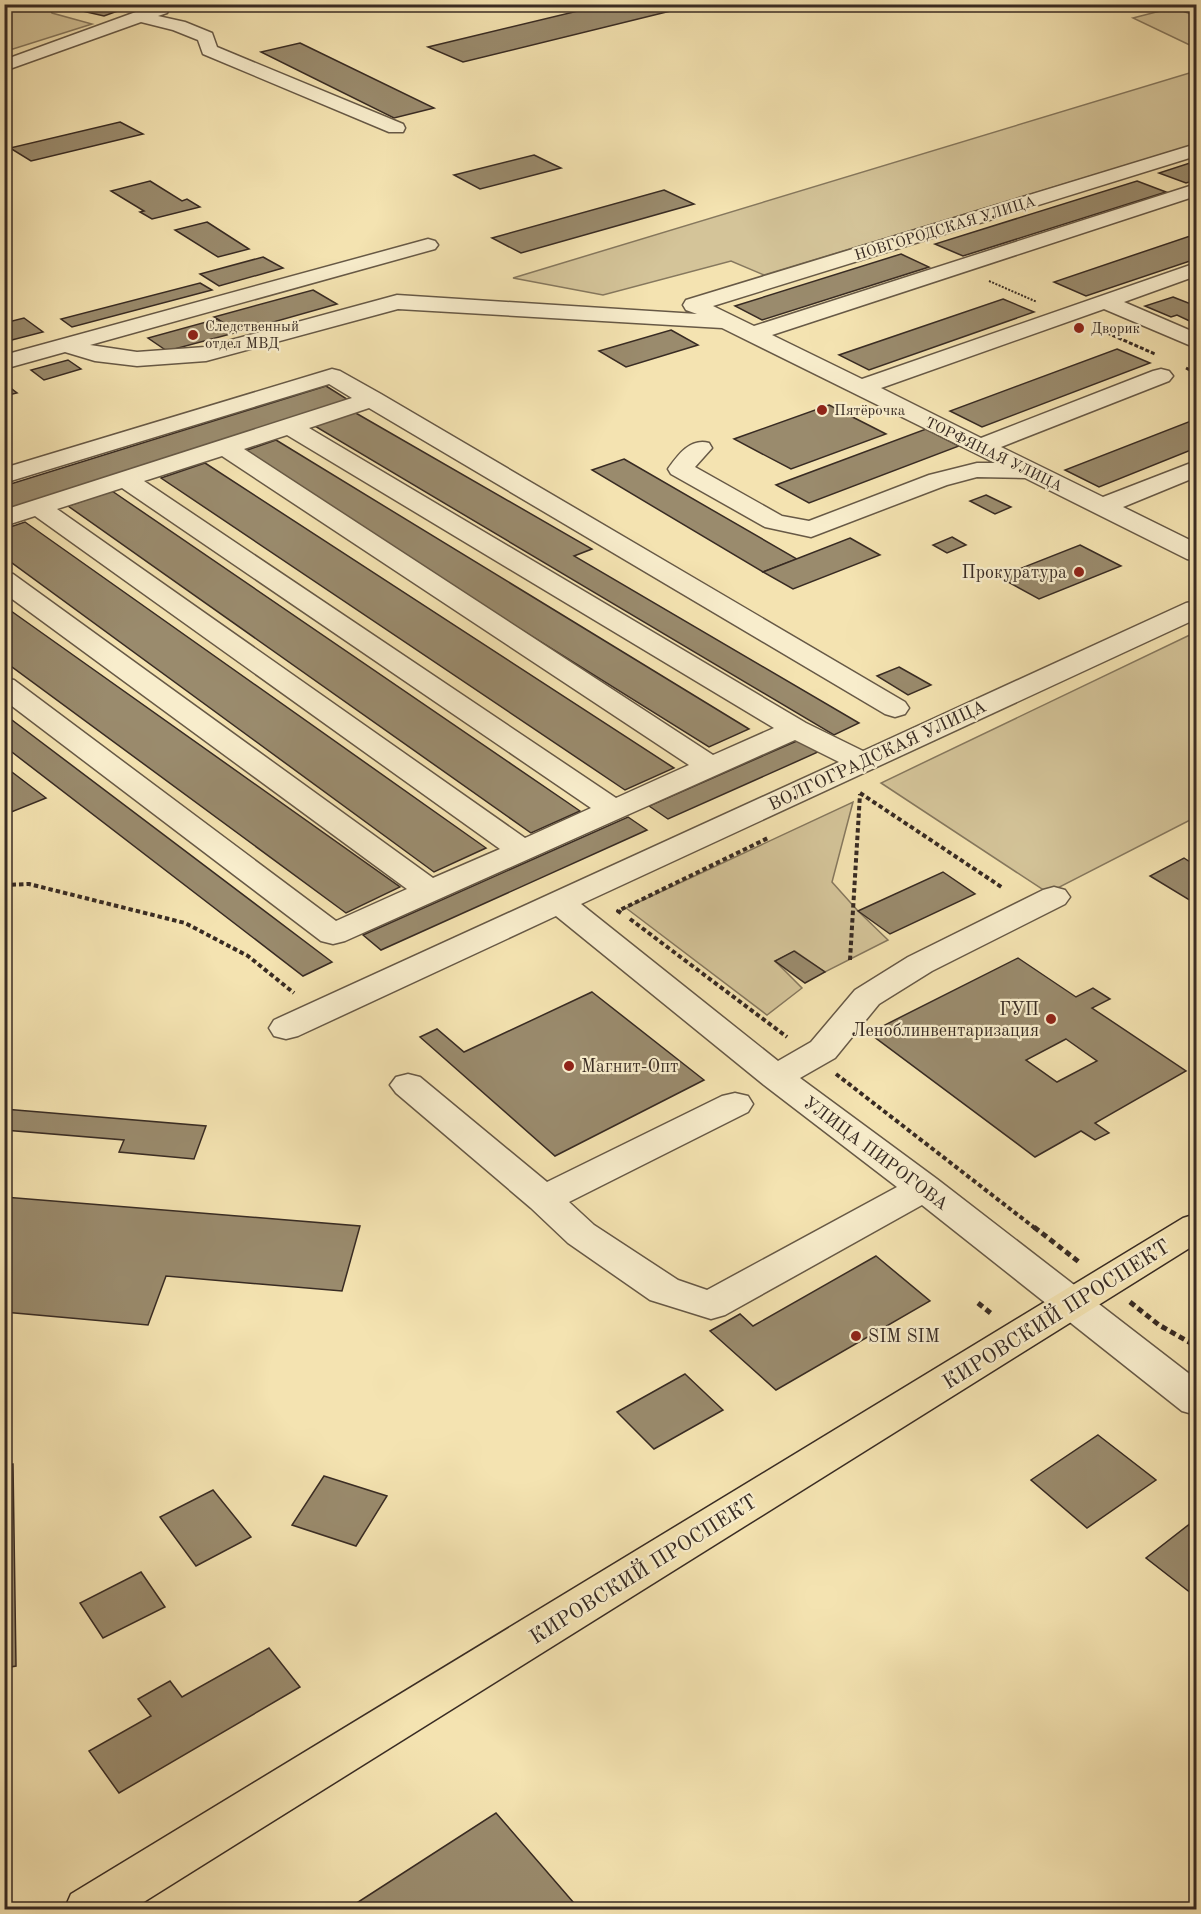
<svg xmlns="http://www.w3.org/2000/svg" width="1201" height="1914" font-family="'Old Standard TT',serif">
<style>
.green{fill:#d4c499;stroke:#86785e;stroke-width:1.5}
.building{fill:#9a8b6d;stroke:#382b23;stroke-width:1.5;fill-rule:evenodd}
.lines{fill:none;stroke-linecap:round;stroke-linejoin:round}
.minor-casing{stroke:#675946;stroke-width:3}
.major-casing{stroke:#382b23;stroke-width:3}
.path-far3{stroke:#382b23;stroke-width:2;stroke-dasharray:2 1.5;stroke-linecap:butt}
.path-far2{stroke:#382b23;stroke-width:3;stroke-dasharray:4 2;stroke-linecap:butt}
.path-far1{stroke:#382b23;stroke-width:4;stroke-dasharray:4.5 3;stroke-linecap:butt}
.path{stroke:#382b23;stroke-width:5;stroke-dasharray:6 4;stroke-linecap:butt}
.minor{fill:#f8edcc;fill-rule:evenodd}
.major{fill:#f4e3b1;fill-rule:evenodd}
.poi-dot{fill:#8f2418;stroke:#f8edcc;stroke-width:2}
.labels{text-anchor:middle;stroke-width:4.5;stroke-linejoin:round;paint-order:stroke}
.far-street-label{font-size:15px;fill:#382b23;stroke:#f8edcc}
.far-poi-label{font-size:15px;fill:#382b23;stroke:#f8edcc;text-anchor:start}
.poi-label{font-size:18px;fill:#382b23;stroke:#f8edcc;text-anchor:end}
.street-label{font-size:18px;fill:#382b23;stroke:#f8edcc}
.near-street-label{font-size:21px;fill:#382b23;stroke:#f8edcc}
</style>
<rect width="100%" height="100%" fill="#f4e3b1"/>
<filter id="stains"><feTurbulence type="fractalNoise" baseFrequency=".00333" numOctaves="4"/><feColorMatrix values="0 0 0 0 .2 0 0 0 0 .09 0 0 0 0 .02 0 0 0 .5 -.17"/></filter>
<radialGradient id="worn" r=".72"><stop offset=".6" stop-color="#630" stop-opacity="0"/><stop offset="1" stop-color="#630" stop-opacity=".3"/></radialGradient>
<!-- green -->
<g class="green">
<polygon points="6,5 48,5 52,13 92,24 13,49 5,48 5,12 11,10"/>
<polygon points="1164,10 1180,10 1196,16 1196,48 1133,18"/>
<polygon points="1196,71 1196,144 764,275 731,261 603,295 513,278"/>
<polygon points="1196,632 1196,817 1048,893 881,783"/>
<polygon points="853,802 832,882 858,911 888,940 825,972 795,951 775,961 802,988 767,1015 626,908"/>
</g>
<!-- building -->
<g class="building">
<polygon points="63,4 137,4 104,16 60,6"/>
<polygon points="607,4 699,4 463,62 428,47"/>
<polygon points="300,43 434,108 394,118 261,52"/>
<polygon points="120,122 143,134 31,161 10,148"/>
<polygon points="534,155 561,168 480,189 454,175"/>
<polygon points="1196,161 1196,180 1186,183 1159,173"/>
<polygon points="150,181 182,201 187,199 200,207 152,219 140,212 144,211 111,191"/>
<polygon points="1137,181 1166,192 963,256 935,244"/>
<polygon points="664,190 694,204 521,253 492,238"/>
<polygon points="207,222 249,249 218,257 175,230"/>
<polygon points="1196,234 1196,259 1086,296 1054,282"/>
<polygon points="901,254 929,267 762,320 735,306"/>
<polygon points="263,257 283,268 219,286 200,274"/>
<polygon points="200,283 212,290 72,327 61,319"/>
<polygon points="313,290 337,304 238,332 214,317"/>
<polygon points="1173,297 1196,306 1196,324 1177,315 1171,317 1145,306"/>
<polygon points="1003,299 1034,312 869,370 839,355"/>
<polygon points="24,318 43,332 4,342 4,323"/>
<polygon points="217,319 238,332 167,351 148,338"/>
<polygon points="671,330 698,345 626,367 599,351"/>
<polygon points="1117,349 1150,363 982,427 950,411"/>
<polygon points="68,360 81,369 44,380 31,370"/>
<polygon points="4,383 17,393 4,396"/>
<polygon points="326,386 350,401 4,510 4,486"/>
<polygon points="829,405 886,434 791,469 734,439"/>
<polygon points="354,412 592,549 574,556 859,723 834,735 313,425"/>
<polygon points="1196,419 1196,448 1099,487 1065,470"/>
<polygon points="926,429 959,446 809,503 776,485"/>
<polygon points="276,440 749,729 709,747 239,453"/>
<polygon points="624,459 797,559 763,572 592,470"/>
<polygon points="205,463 674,768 625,790 161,478"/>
<polygon points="112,491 580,811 531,833 68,506"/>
<polygon points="986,495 1011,507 995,514 970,501"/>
<polygon points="25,522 486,848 434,872 4,557 4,529"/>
<polygon points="952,537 966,545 947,553 933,545"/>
<polygon points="850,538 880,555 793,589 763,572"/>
<polygon points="1080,545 1121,566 1039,599 999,577"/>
<polygon points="4,606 400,887 346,913 4,661"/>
<polygon points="899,667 931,685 908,695 877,676"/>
<polygon points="4,714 332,962 303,976 4,746"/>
<polygon points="799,740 818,752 668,819 649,806"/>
<polygon points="4,766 46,798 4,815"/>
<polygon points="628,817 647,830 381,950 363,935"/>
<polygon points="1184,858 1196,866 1196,904 1150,876"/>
<polygon points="943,872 975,894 890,934 858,911"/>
<polygon points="794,951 825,972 805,983 775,961"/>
<path d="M1018 958 1076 997 1093 988 1110 999 1092 1008 1186 1071 1095 1123 1109 1133 1095 1140 1081 1131 1035 1157 869 1033ZM1066 1039 1097 1061 1057 1082 1026 1060Z"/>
<polygon points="592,992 704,1080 555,1156 420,1037 437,1029 464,1052"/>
<polygon points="4,1109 206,1126 194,1159 119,1152 124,1140 4,1130"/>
<polygon points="4,1197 360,1226 342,1291 166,1276 148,1325 4,1312"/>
<polygon points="876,1256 930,1301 776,1390 710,1331 740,1314 753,1326"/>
<polygon points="685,1374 723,1410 654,1449 617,1412"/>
<polygon points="1098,1435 1156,1480 1087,1528 1031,1480"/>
<polygon points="13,1464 16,1666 4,1668 4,1465"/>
<polygon points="324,1476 387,1496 356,1546 292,1525"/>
<polygon points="213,1490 251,1537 196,1566 160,1517"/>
<polygon points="1196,1519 1196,1597 1146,1558"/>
<polygon points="141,1572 165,1607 103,1638 80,1603"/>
<polygon points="269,1648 300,1687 119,1793 89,1751 151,1716 138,1699 170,1681 182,1697"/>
<polygon points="496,1813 580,1910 355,1910 352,1906"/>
</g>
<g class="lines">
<defs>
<g id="minor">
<polygon points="163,4 169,9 167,13 158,16 185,22 212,33 217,47 403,124 405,128 403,132 389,132 203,54 198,40 173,30 141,22 4,71 4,60 155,5"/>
<polygon points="1175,4 1196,4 1196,12 1177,8"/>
<path d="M1196 144V156L713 306 754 326 1196 184V196L772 335 862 379 1196 263V276L1124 302 1196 333V348L1104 309 881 388 981 438 1153 371 1161 369 1169 371 1173 376 1169 381 1001 447 1103 497 1196 461V477L1123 507 1196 543V561L1187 559 1025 478 977 477 947 485 811 537 765 527 671 474 668 469C678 455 690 438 709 443L712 448 695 467 782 516 809 521 929 475 977 463H995L722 328 398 309 206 361 137 366 95 361 65 352 4 369V355L428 239 435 241 438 245 435 249 90 345 137 352 205 347 397 295 697 314 686 310 683 305 686 300Z"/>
<path d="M332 369 340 371 381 394 905 702 909 708 905 714 895 717 885 714 369 408 309 428 806 723 863 751 1186 603 1196 601V619L581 904 778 1061 811 1042 855 990 908 957 1043 890 1054 887 1065 890 1070 897 1065 904 932 971 879 1004 835 1058 800 1078 937 1179 1196 1379V1415L1182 1411 922 1205 725 1315 711 1319 650 1300 568 1243 531 1208 396 1093 390 1085 396 1077 408 1074 420 1077 547 1182 722 1096 735 1093 748 1096 753 1104 748 1112 569 1202 594 1225 678 1280 707 1290 897 1187 764 1085 556 916 298 1036 286 1039 274 1036 269 1028 274 1020 839 762 795 740 345 941 333 944 321 941 4 700V678L14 680 336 921 407 889 4 593V572L13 574 433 878 500 849 35 516 4 526V510L352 398 329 384 4 483V468ZM287 435 774 728 713 755 244 449ZM222 456 689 765 616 798 144 481ZM122 488 591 808 525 838 57 509Z"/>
</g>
<polygon id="major" points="1196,1214 1196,1244 131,1910 64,1910 71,1894 1183,1218"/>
</defs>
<!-- minor casing -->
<use href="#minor" class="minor-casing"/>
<!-- major casing -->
<use href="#major" class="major-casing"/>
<!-- path-far3 -->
<polyline class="path-far3" points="989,281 1037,302"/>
<!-- path-far2 -->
<g class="path-far2">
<polyline points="1096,328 1155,354"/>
<polyline points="1186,368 1196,373"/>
</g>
<!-- path-far1 -->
<g class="path-far1">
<polyline points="860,793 1003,888"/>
<polyline points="4,885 29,884 185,923 248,956 294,993"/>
<polyline points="621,913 618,911 768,838"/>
<polyline points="630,919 787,1037"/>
<polyline points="850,960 860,794"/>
<polyline points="836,1074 1036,1229"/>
</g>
<!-- path -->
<g class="path">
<polyline points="1034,1227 1079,1262"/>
<polyline points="1130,1302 1159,1325 1196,1346"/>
<polyline points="978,1303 993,1315"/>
</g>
<!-- minor -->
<use href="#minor" class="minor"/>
<!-- major -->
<use href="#major" class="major"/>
</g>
<!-- markers -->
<g class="poi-dot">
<circle cx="1079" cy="328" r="6"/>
<circle cx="193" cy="335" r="6"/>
<circle cx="822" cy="410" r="6"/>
<circle cx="1079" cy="572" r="6"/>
<circle cx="1051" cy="1019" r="6"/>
<circle cx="569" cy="1066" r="6"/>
<circle cx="856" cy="1336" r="6"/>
</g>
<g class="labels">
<!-- far-street labels -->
<g class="far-street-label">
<text transform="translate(945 228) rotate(-17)" y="5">НОВГОРОДСКАЯ УЛИЦА</text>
<text transform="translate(994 454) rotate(26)" y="5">ТОРФЯНАЯ УЛИЦА</text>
</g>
<!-- far-poi labels -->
<g class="far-poi-label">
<text x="205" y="331">Следственный<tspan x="205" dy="17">отдел МВД</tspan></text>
<text x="1091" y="333">Дворик</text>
<text x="834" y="415">Пятёрочка</text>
</g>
<!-- poi labels -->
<g class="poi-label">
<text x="1067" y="578">Прокуратура</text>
<text x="1039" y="1015">ГУП<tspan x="1039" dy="21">Леноблинвентаризация</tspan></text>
<text x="581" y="1072" text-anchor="start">Магнит-Опт</text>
<text x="868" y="1342" text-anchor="start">SIM SIM</text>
</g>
<!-- street labels -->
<g class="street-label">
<text transform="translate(877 755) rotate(-25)" y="6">ВОЛГОГРАДСКАЯ УЛИЦА</text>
<text transform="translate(876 1153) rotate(37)" y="6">УЛИЦА ПИРОГОВА</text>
</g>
<!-- near-street labels -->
<g class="near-street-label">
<text transform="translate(1056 1314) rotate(-32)" y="7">КИРОВСКИЙ ПРОСПЕКТ</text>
<text transform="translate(643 1569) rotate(-32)" y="7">КИРОВСКИЙ ПРОСПЕКТ</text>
</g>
</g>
<!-- margin -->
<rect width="1201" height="1914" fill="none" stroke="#f4e3b1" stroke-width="24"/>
<rect x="6" y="6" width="1189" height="1902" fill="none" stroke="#382b23" stroke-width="3"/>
<rect x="12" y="12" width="1177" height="1890" fill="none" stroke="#382b23" stroke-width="1.5"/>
<rect width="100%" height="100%" filter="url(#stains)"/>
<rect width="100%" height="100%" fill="url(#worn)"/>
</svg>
